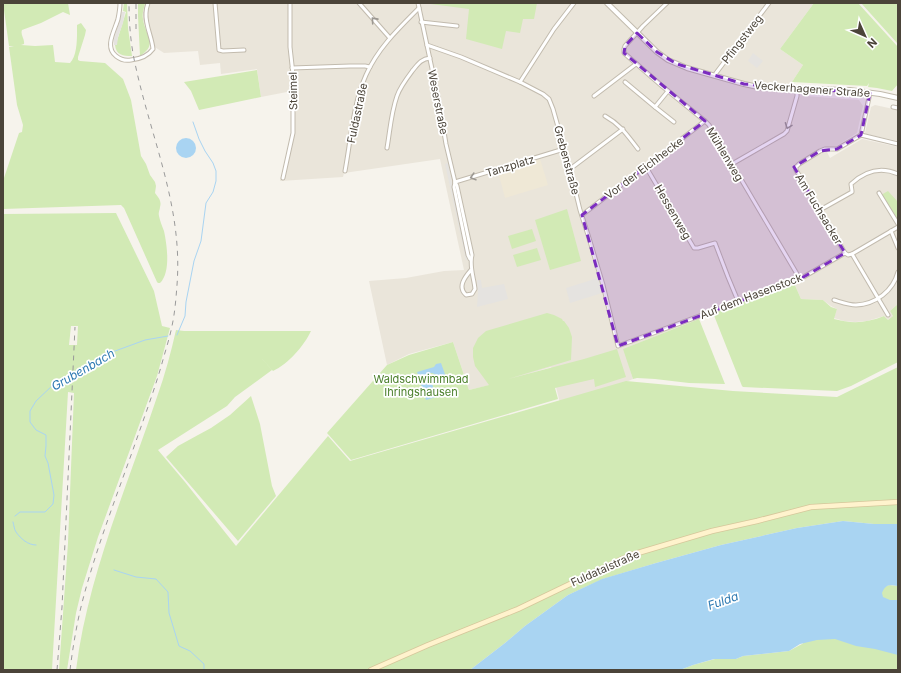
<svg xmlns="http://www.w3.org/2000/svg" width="901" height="673" font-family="Inter,sans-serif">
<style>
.residential{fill:#eae5da}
.education{fill:#efe8d6}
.green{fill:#d2eab5;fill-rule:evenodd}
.parking{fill:#e5e3e0}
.water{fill:#a9d4f2}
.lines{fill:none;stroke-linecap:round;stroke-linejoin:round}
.stream{stroke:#a9d4f2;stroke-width:1}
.minor-casing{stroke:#c2bbae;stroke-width:5}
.tertiary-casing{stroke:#c2bbae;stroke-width:6}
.secondary-casing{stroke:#d6c79b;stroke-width:6}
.minor{stroke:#fff;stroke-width:3}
.tertiary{stroke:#fff;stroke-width:4}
.secondary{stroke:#fff3cd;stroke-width:4.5}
.rail{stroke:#9a9a9a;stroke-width:1;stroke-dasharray:5 5;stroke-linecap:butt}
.oneway{stroke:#9c9892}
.marked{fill:#7b2cbf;fill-opacity:0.2;stroke:#7b2cbf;stroke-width:3;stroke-dasharray:8 5;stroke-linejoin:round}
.labels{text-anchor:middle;stroke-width:3.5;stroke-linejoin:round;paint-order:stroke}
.street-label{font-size:11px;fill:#4b4439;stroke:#fff}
.park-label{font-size:11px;fill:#4a7f2a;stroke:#fff}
.water-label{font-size:12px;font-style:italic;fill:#2e7ab2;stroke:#fff}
</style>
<rect width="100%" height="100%" fill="#f6f3ec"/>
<!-- residential -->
<g class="residential">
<polygon points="145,3 814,3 780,49 803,65 792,82 791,93 799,94 805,96 859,100 863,106 857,133 827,152 830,158 862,139 898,147 898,304 890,311 893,316 888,320 884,316 867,321 855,322 844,321 834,318 837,309 831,306 823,300 801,299 794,283 706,316 624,349 633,379 602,392 560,403 551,367 490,385 469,390 453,342 409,354 387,365 369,281 406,278 444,271 464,270 440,159 344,173 343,177 280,181 291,136 292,91 261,97 257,69 221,74 220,63 200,65 198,51 164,53 150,44 149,37 143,20 143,12"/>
<polygon points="875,105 898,110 898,141 866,134 865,133 871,107"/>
</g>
<!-- education -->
<polygon class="education" points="540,159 548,185 505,198 498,171"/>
<!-- green -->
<g class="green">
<path d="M3 3H68L70 15 63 12 41 23 22 30C20 35 25 39 24 44L21 45 35 46 53 45 55 62 70 63C78 55 77 35 77 25L81 23 86 30 85 35 78 57V60L80 61 105 63 123 79 131 100 141 156 146 164 150 175 155 182 156 186 155 193C158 197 162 201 160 207 160 210 158 212 159 216 160 221 162 226 164 231 167 245 171 272 160 283H158L157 282 124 208 121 205 3 209V181L19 133 22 132 23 125 17 105 9 47 14 46H9Z"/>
<path d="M124 3H127L128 28 132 56C123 56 116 55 115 45H117V41L126 12 123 11Z"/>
<path d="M138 3H145C144 8 142 13 143 19 145 35 159 44 140 56L138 16Z"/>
<polygon points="423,3 537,3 534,19 523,19 520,33 506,31 502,49 466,39 469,9"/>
<polygon points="814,3 858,3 898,47 898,84 892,91 877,88 868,87 869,83 867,86 792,82 803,65 780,49"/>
<polygon points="861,3 898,3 898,44 897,43"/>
<polygon points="257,70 261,97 199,110 191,91 184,82"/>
<polygon points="888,191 898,202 898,222 881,195"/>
<polygon points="567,209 581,261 550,270 535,220"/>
<path d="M116 213 154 291 162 326 170 328 157 376 98 537 82 588 76 613 67 670H59L68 543 74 393 68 392 52 670H3V214ZM71 326H78L77 345H69Z"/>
<polygon points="532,229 536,241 512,249 508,236"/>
<polygon points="537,248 541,260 517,267 513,255"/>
<path d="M794 283 801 299 823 300 831 307 837 309 834 319C852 324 867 323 884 316L888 320 893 316 890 311 898 304V362L851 386 837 391 743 387 742 386 713 313Z"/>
<polygon points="547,313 554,315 562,319 563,321 564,321 569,328 572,337 571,360 508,379 584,359 617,349 626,377 595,387 594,379 555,388 558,399 351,460 327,433 387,365 409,355 453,342 469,390 489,385 475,366 473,357 473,348 478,338 486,331"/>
<polygon points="699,319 725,384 689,383 655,379 637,378 633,379 623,349"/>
<path d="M176 330 184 331H311C304 346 288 364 273 371L245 340 272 370 235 397 227 406 158 450 185 482 236 546 328 436 350 461 626 381 733 391 837 397 898 367V524H874L843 521 797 528 721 545 656 563 603 579 568 595 525 626 505 643 470 670H76C88 575 127 487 157 397 165 375 171 352 176 330Z"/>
<polygon points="251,396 260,424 272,486 276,496 238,541 166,457 178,446 198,435 211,428 230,415"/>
<polygon points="889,585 898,586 898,670 680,670 693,665 715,659 736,659 743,656 789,651 802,644 876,590"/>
</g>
<!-- parking -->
<g class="parking">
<polygon points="122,12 125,12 123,23 118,37 117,45 114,45 114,39"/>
<polygon points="753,53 763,61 757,68 748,61"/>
<polygon points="448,163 468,259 466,260 445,164"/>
<polygon points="598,278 602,293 570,303 566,288"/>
<polygon points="477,280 481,280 482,288 504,284 508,299 477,307 478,291"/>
</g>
<!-- water -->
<g class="water">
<circle cx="186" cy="148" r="10"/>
<polygon points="441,363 446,377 440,379 439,376 432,373 429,373 436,397 426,400 417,372 434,367 436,364"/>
<path d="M843 521 874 524H898V586C889 585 886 584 882 593L883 597 890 600H898V655L875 649 856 646 835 639 817 640 800 644 789 651 743 656 736 659H714L693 665 680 670H470L505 643 525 626 568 595 602 579 656 563 721 545 797 528Z"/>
</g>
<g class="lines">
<!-- stream -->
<g class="stream">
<polyline points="177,335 185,316 186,302 194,261 201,241 206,203 213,192 216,181 216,171 213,163 205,151 199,139 193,122"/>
<polyline points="15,516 20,512 45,512 53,504 54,495 48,463 45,456 46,446 46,435 36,430 30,422 30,411 36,401 54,384 79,369 100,360 107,354 145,340 168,336"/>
<path d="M13 522C14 525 14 529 16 532 21 539 28 545 36 545"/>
<polyline points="114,570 136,577 156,579 168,592 169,613 179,646 190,651 204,664 204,670"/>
</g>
<defs>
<g id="minor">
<path d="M120 3C120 8 119 14 118 19 115 30 104 47 116 56 121 60 126 61 131 60 140 59 148 56 153 49 152 37 145 25 146 13 146 10 147 6 148 3"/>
<polyline points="215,3 219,50 223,51 244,50"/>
<polyline points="359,3 389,37"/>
<path d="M418 3 438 97 446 144 455 182 457 186 472 255C469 266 474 278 475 289L472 294 466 295C457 287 465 277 471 270"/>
<polyline points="574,3 554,29 520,82 543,94 549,99 553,109 570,169 580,210 589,238 603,285 618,346 800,279 845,253 848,255 852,254 898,227"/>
<polyline points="667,3 643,26 625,46 624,49 624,53 662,86 705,121 709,125 800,279"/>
<polyline points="421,22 457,26"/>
<polyline points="427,45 461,57 520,82"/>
<polyline points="292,68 350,66 365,66 370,67"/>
<polyline points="715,76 716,73 769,3"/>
<polyline points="625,82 655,107 668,91"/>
<polyline points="594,96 636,64"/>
<polyline points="655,107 674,122"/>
<polyline points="893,107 898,108"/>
<path d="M605 116C621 125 627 135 638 149"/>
<polyline points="861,135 870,93"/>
<polyline points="861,135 898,144"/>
<path d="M387 148C390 131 391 113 397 96 400 87 407 78 413 70 418 64 421 59 430 58"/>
<polyline points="732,164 784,134 787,131 797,96 797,88"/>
<polyline points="646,167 694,248 698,248 715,243 728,277 738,301"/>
<polyline points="570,169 623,129"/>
<path d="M345 171C351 139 353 104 366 75 377 50 396 31 415 12L419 8"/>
<polyline points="283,178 293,133 293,74 290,47 290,3"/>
<polyline points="455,182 564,149"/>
<polyline points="455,182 454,187 468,255 470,259"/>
<polyline points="879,193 898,224"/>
<path d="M820 210 852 192V191L851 184C865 171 880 166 898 174"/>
<polyline points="582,215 705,121"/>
<polyline points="891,231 898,248"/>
<polyline points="845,253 796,170 796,167 799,164 820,151 825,149 837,149 861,135"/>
<polyline points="852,254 888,315"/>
<path d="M834 300C841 302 849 305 856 305 876 304 893 291 898 272"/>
</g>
<polyline id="tertiary" points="607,3 657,52 668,60 687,68 744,84 763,88 850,90 880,94 898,98"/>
<polyline id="secondary" points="371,670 428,645 518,609 622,559 631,555 712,531 757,521 811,507 898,502"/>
</defs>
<!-- minor casing -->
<use href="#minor" class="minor-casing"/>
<!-- tertiary casing -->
<use href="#tertiary" class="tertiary-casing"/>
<!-- secondary casing -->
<use href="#secondary" class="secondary-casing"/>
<!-- minor -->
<use href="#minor" class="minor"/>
<!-- tertiary -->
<use href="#tertiary" class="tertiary"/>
<!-- secondary -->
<use href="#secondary" class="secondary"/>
<!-- rail -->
<g class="rail">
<polyline points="136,29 136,3"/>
<polyline points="57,670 62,607 75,327"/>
<path d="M70 670C73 646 77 622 83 599 97 546 117 495 135 444 145 415 156 386 164 356 167 346 170 336 172 326 175 312 176 298 177 285 183 208 152 141 136 68 131 47 129 25 129 3"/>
</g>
</g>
<!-- one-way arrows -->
<defs><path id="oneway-chevron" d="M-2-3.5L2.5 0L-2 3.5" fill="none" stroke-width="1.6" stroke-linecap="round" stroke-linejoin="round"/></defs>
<g class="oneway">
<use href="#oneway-chevron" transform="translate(374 20) rotate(-132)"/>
<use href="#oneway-chevron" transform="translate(788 126) rotate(111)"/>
<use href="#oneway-chevron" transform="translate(473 177) rotate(163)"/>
</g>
<!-- marked area -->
<path class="marked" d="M637 33 657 52 677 64 744 84 870 93 861 135 837 149 820 151 794 167 845 253 800 279 618 346 582 215 705 121 624 53 625 46Z"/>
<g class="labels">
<!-- street labels -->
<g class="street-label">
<text transform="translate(742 39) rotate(-52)" y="4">Pfingstweg</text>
<text transform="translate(812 89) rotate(4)" y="4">Veckerhagener Straße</text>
<text transform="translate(293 91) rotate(-91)" y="4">Steimel</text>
<text transform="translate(438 102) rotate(79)" y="4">Weserstraße</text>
<text transform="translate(357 113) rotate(-78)" y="4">Fuldastraße</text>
<text transform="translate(725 154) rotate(59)" y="4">Mühlenweg</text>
<text transform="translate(567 160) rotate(75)" y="4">Grebenstraße</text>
<text transform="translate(510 166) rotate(-17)" y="4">Tanzplatz</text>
<text transform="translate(644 168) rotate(-37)" y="4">Vor der Eichhecke</text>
<text transform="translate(819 209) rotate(59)" y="4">Am Fuchsacker</text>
<text transform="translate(673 212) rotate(60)" y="4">Hessenweg</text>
<text transform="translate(751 296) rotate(-21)" y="4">Auf dem Hasenstock</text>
<text transform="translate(605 568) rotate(-24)" y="4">Fuldatalstraße</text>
</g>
<!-- park labels -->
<g class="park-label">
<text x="421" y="383">Waldschwimmbad<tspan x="421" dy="13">Ihringshausen</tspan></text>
</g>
<!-- water labels -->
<g class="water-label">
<text transform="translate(83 370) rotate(-30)" y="4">Grubenbach</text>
<text transform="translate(723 601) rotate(-19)" y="4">Fulda</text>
</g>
</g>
<!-- border -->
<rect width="901" height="673" fill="none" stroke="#4b4439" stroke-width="8"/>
<!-- north arrow -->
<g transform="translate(865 36) rotate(135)" stroke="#ffffff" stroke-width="3" paint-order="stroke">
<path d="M0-3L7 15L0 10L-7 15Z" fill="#4b4439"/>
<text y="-6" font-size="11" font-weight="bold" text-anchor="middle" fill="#4b4439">N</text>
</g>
</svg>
